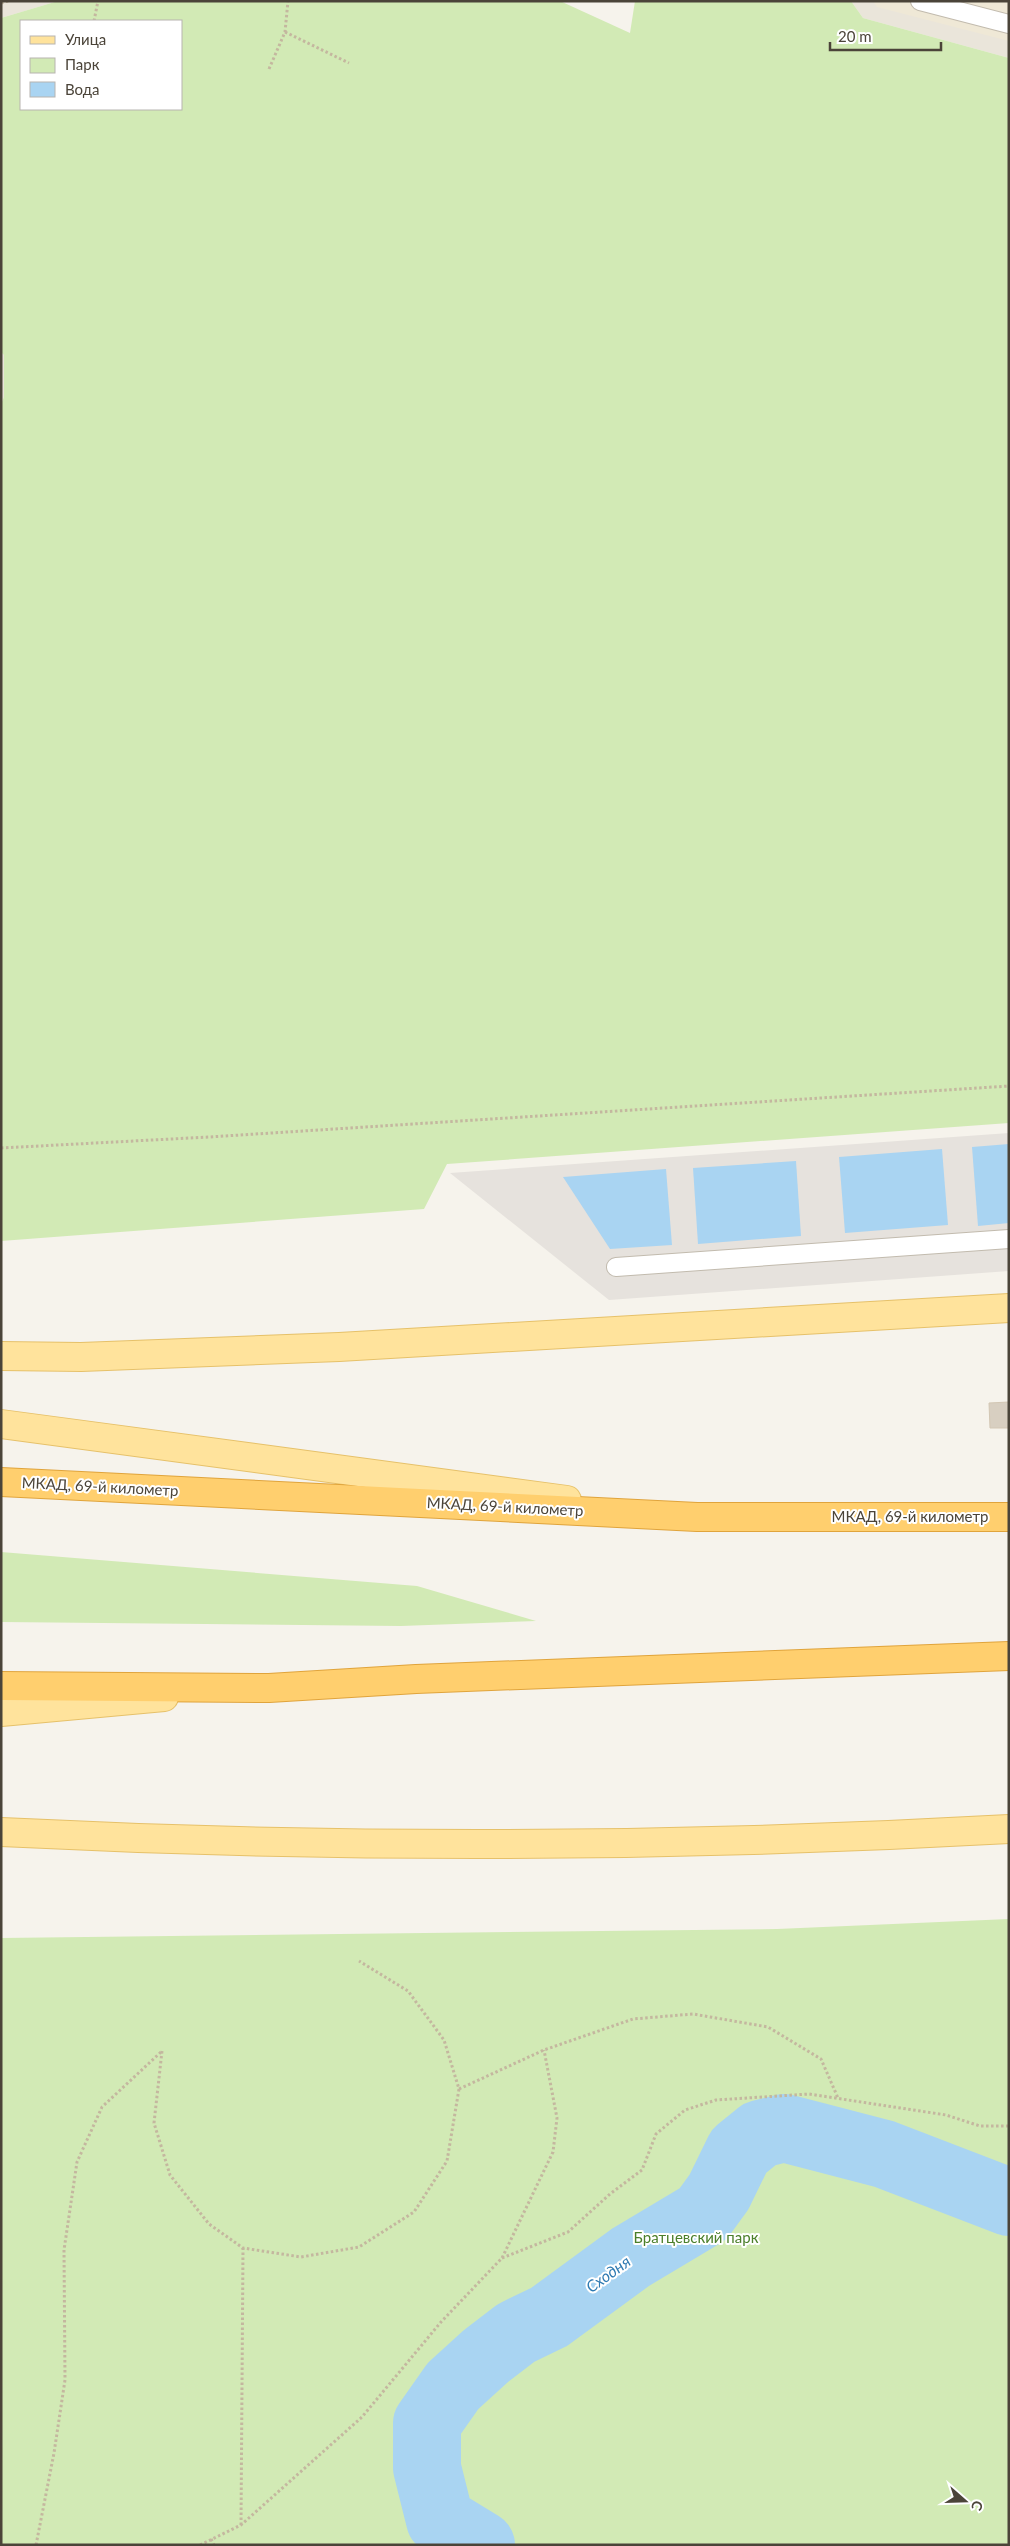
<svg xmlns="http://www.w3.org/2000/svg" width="1010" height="2546" font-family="Lato,sans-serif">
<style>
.residential{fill:#eae5da}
.industrial{fill:#e6e2dd}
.education{fill:#efe8d6}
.green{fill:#d2eab5;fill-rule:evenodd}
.water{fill:#a9d4f2}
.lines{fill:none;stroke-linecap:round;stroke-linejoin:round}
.river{stroke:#a9d4f2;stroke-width:68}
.building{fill:#d8cfc1;stroke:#d3c7b4}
.lane-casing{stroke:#c2bbae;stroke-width:20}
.primary-casing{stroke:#e6c16a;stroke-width:30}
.highway-casing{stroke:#e0a43c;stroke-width:30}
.path{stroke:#c4b79f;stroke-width:3;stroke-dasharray:2.5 2.5;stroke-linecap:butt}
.lane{stroke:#fff;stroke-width:18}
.primary{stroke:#ffe39c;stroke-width:28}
.highway{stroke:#ffcf6e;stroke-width:28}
.labels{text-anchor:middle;stroke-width:4;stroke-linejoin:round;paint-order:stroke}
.street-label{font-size:15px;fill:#4b4439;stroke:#fff}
.park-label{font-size:15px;fill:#4a7f2a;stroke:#fff}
.water-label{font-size:16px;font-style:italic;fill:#2e7ab2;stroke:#fff}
</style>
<rect width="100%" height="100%" fill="#f6f3ec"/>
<!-- residential -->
<g class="residential">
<polygon points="1,1 58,1 1,18"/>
<polygon points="851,1 1009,1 1009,58 863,18"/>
<polygon points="1,352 4,355 4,397 1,404"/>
</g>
<!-- industrial -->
<polygon class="industrial" points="1009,1133 1009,1271 609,1300 450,1173"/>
<!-- education -->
<polygon class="education" points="873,1 1009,1 1009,41 877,7"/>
<!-- green -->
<g class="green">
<path d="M58 1H560L630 33 635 1H851L863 18 1009 58V1123L447 1164 424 1209 1 1241V404L4 397V355L1 352V18ZM21 21H181V109H21Z"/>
<polygon points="1,1552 417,1586 536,1621 401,1626 1,1622"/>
<polygon points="1009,1919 1009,2545 1,2545 1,1938 777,1929"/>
</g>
<!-- water -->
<g class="water">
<polygon points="1009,1144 1009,1223 978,1226 972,1147"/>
<polygon points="942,1149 948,1225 845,1233 839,1157"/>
<polygon points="796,1161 801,1236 698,1244 693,1168"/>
<polygon points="666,1169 672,1245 610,1249 563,1177"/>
</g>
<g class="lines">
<!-- river -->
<polyline class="river" points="481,2545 440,2520 427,2468 427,2423 453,2386 486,2356 516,2333 549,2317 631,2257 703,2214 719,2192 739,2151 760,2134 784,2128 884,2154 1009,2202"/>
</g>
<!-- building -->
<polygon class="building" points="1009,1402 1009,1428 990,1428 989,1403"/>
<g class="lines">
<defs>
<g id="lane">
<polyline points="920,1 1009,24"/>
<polyline points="616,1267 1009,1239"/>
</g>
<g id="primary">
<polyline points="1,1356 81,1357 339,1347 1009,1308"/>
<polyline points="1,1424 567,1500"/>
<polyline points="1,1712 164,1697"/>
<path d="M1 1832C337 1849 673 1848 1009 1829"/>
</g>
<g id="highway">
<polyline points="1,1482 697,1517 1009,1517"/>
<polyline points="1,1686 269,1688 416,1679 1009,1656"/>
</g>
</defs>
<!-- lane casing -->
<use href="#lane" class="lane-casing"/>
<!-- primary casing -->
<use href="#primary" class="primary-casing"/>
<!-- highway casing -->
<use href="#highway" class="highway-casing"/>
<!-- path -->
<g class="path">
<polyline points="1,3 8,1"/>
<polyline points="94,21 98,1"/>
<polyline points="285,32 349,63"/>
<polyline points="269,69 285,32 288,1"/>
<polyline points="1,1148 209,1137 1009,1086"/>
<polyline points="162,2051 154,2123 170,2175 209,2224 243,2248 301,2257 359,2247 414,2212 447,2161 459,2089 444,2040 408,1991 359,1961"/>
<polyline points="459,2089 544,2050 633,2019 693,2014 768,2027 821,2059 838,2098"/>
<polyline points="502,2258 568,2232 610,2194 642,2170 656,2134 685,2110 716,2100 809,2094 946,2115 980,2126 1009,2126"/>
<polyline points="241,2525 243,2248"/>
<polyline points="211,2539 214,2545"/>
<polyline points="36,2545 54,2453 65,2380 64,2250 77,2162 102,2107 161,2052"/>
<polyline points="200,2545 241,2525 362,2417 441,2322 502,2258 553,2152 557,2118 544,2050"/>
</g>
<!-- lane -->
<use href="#lane" class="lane"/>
<!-- primary -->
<use href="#primary" class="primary"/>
<!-- highway -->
<use href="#highway" class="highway"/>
</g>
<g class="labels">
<!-- street labels -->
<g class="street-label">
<text transform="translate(100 1487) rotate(3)" y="5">МКАД, 69-й километр</text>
<text transform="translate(505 1507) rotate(3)" y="5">МКАД, 69-й километр</text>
<text x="910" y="1522">МКАД, 69-й километр</text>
</g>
<!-- park labels -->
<g class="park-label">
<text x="696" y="2243">Братцевский парк</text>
</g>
<!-- water labels -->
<g class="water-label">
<text transform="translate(608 2274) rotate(-36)" y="6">Сходня</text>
</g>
</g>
<!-- border -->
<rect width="1010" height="2546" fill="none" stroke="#4b4439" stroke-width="5"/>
<!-- legend -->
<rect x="20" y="20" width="162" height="90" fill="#ffffff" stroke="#b7b4b0"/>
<rect x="30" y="36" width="25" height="8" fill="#ffe39c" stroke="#b7b4b0"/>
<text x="65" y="45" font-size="15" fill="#4b4439">Улица</text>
<rect x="30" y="58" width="25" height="15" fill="#d2eab5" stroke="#b7b4b0"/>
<text x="65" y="70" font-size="15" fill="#4b4439">Парк</text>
<rect x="30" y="82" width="25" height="15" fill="#a9d4f2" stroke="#b7b4b0"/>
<text x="65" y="95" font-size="15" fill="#4b4439">Вода</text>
<!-- north arrow -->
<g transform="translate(965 2501) rotate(110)" stroke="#ffffff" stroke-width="4" paint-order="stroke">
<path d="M0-4L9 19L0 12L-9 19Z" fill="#4b4439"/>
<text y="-8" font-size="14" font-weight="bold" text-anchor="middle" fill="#4b4439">С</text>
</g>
<!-- scale -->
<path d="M830 42v8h111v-8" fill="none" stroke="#4b4439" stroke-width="2.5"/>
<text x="838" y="42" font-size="15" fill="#4b4439" stroke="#ffffff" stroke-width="4" paint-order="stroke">20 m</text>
</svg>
